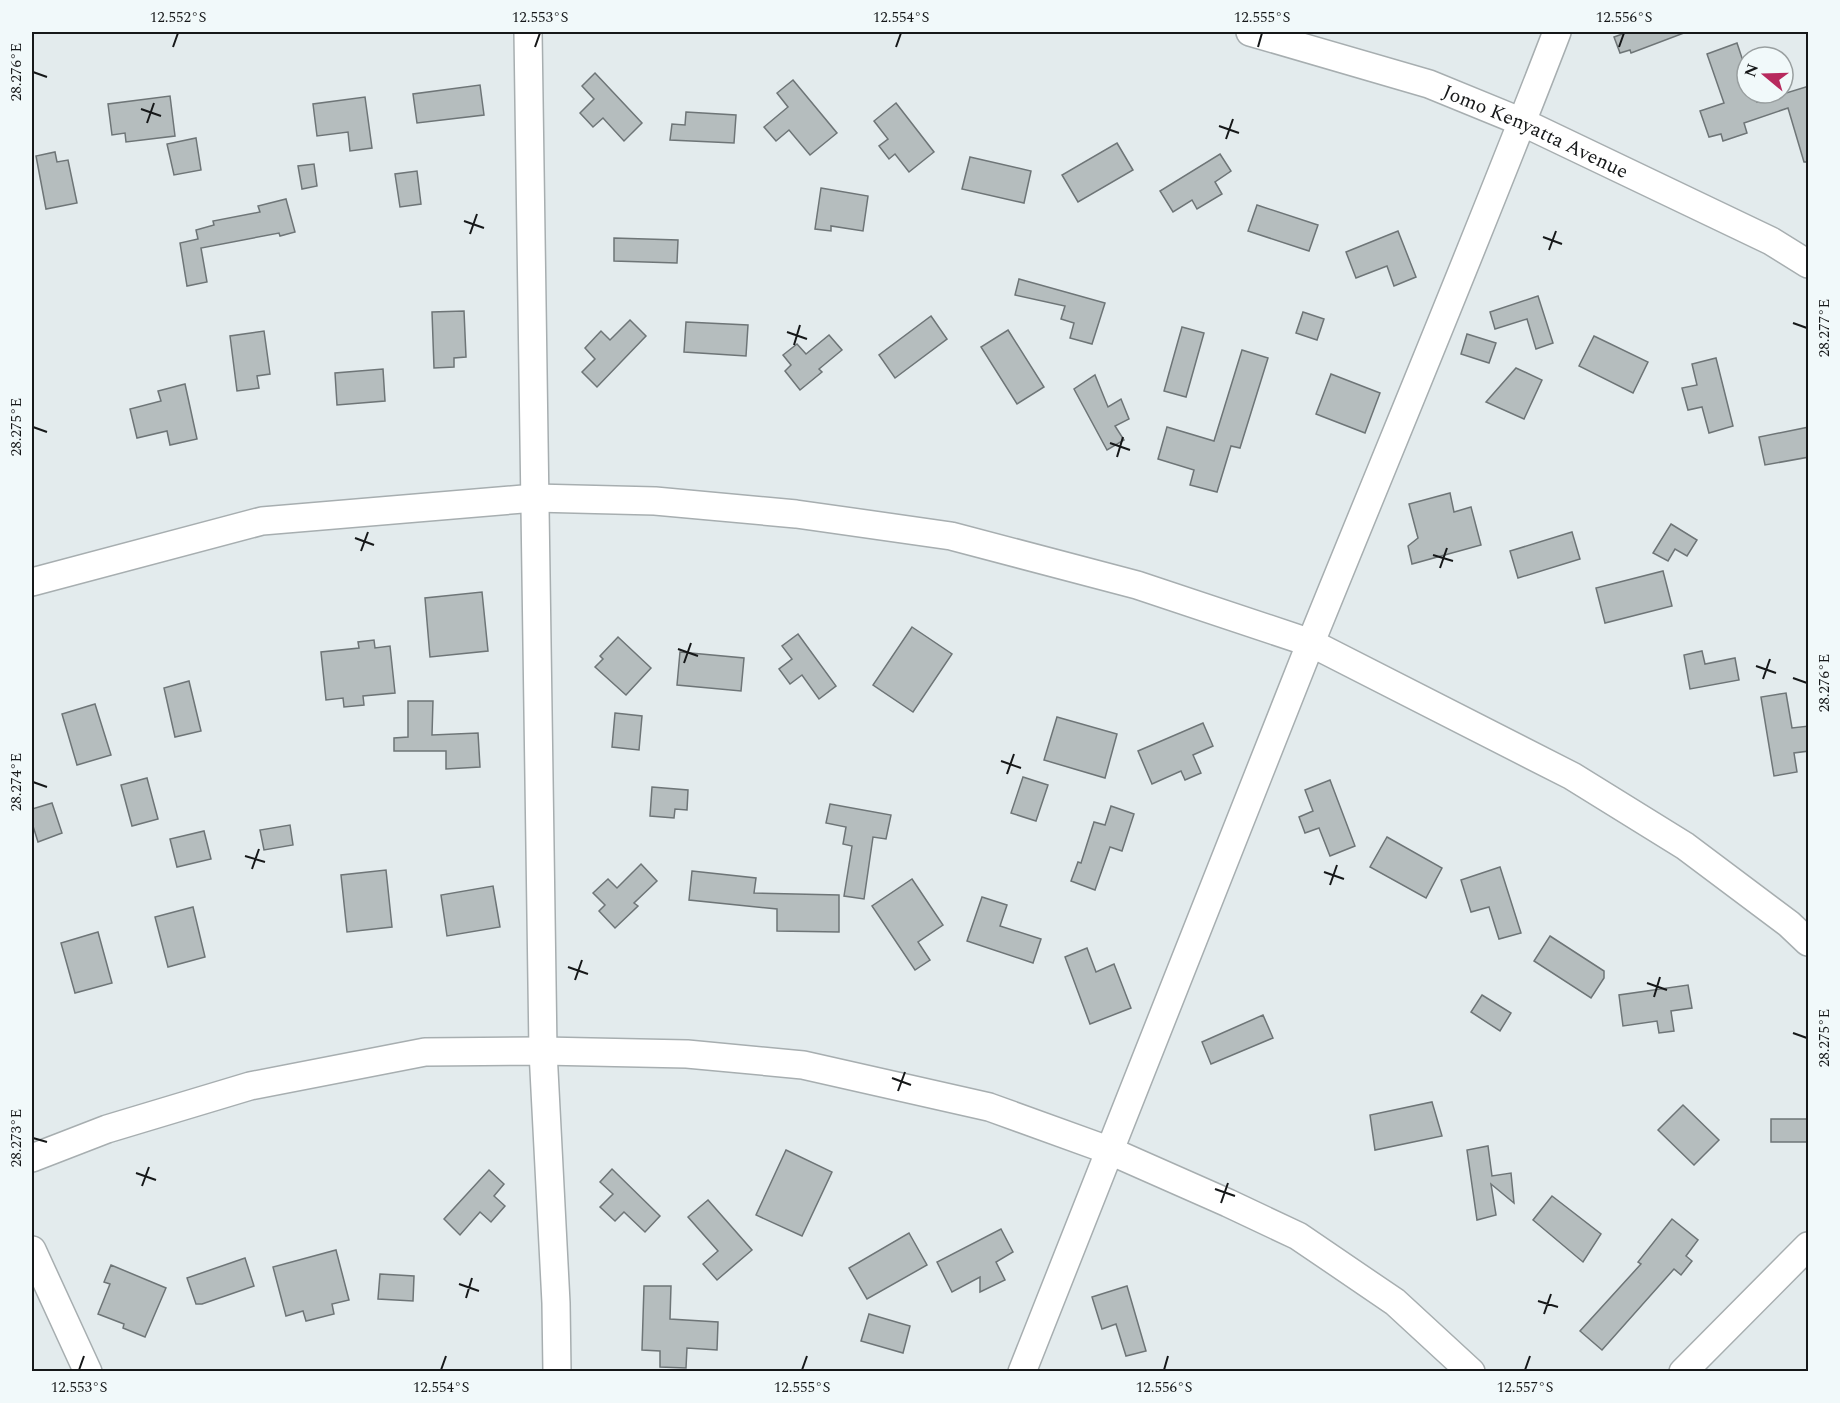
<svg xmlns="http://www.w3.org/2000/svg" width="1840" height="1403" font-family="Spectral,serif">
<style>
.building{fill:#b5bdbe;stroke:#6e7577;stroke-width:1.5}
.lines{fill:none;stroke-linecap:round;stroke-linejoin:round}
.minor-casing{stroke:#a7aeb0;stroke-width:30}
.minor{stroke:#fff;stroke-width:27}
.ticks{fill:none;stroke:#161819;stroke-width:2}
.labels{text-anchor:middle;stroke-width:6;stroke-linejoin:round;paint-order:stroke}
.street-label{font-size:20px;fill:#161819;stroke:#f1f9fa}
.neatline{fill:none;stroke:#161819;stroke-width:2}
.ticks-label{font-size:15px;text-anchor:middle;fill:#161819}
</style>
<rect width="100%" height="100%" fill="#e3ebed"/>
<!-- building -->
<g class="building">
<polygon points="1628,32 1683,32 1684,33 1631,53 1630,50 1620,53 1614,37"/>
<polygon points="1737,43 1747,73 1747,93 1754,93 1757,102 1809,86 1809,162 1804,162 1788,108 1744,123 1747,133 1723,141 1721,134 1709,137 1700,111 1724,103 1707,54"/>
<polygon points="595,73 642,123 624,141 603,118 593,127 580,113 594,99 582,86"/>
<polygon points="793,80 837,133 810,155 789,130 776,141 764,127 788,107 777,93"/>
<polygon points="480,85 484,115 417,123 413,94"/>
<polygon points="170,96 175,136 126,142 125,133 112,135 108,104"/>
<polygon points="365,97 372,148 350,151 348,132 317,136 313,104"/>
<polygon points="896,103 934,152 909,172 895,154 889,159 879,146 888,139 874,121"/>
<polygon points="686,112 736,115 734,143 670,140 672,124 685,125"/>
<polygon points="196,138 201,170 174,175 167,144"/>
<polygon points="1117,143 1133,170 1078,202 1062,175"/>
<polygon points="55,152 57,162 68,160 77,203 46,209 36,156"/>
<polygon points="1220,154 1231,171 1215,182 1222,194 1197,209 1192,200 1173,212 1160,191"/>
<polygon points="970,157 1031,171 1024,203 962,189"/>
<polygon points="314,164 317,186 302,189 298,166"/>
<polygon points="417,171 421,204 400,207 395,174"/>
<polygon points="821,188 868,196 863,231 831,226 831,231 815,229"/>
<polygon points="286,199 295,232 280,236 279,233 201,248 207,282 187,286 180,243 198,239 196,230 214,225 213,221 260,212 258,206"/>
<polygon points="1257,205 1318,225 1309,251 1248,231"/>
<polygon points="1398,231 1416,277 1394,286 1387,266 1356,278 1346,252"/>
<polygon points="614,238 678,240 677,263 614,261"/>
<polygon points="1019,279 1105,303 1092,344 1070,338 1074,323 1061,319 1065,306 1015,295"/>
<polygon points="1538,296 1553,343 1536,349 1527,319 1495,329 1490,312"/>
<polygon points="464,311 466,357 454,358 454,367 434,368 432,312"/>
<polygon points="1303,312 1324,319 1317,340 1296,333"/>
<polygon points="931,316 947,339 895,378 879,355"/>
<polygon points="630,320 646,336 597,387 582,372 595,359 585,348 601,331 610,340"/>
<polygon points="686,322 748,325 746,356 684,352"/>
<polygon points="1182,327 1204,333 1186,397 1164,391"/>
<polygon points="1008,330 1044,387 1017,404 981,347"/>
<polygon points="264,331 270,374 257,376 259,388 237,391 230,336"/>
<polygon points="1467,334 1496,343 1489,363 1461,354"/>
<polygon points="829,335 842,350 819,369 822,372 800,390 785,371 791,365 783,355 797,344 806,354"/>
<polygon points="1594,336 1648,362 1633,393 1579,366"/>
<polygon points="1242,350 1268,358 1240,448 1231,446 1217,492 1190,485 1194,470 1158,459 1167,427 1214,441"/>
<polygon points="1716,358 1733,426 1709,433 1702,407 1688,410 1682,388 1697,385 1692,364"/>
<polygon points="1516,368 1542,380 1524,419 1486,402"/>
<polygon points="383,369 385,401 337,405 335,373"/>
<polygon points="1331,374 1380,393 1365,433 1316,414"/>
<polygon points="1095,375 1108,407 1121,399 1129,419 1115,426 1124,440 1107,450 1074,389"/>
<polygon points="185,384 197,439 170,445 167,431 137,438 130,409 161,401 158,391"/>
<polygon points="1809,427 1809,457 1765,465 1759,437"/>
<polygon points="1450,493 1454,512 1471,507 1481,545 1412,564 1408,546 1418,538 1409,504"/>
<polygon points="1671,524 1697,540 1687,556 1675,549 1668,561 1653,553"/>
<polygon points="1572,532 1580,559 1518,578 1510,551"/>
<polygon points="1663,571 1672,606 1605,623 1596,588"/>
<polygon points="482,592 488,651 430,657 425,598"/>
<polygon points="912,627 952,654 913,712 873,685"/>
<polygon points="798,634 836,686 819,699 802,675 790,684 779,669 792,659 782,646"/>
<polygon points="618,637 651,668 626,695 595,667 603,659 600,656"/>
<polygon points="374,640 375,648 390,646 395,693 363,696 364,705 344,707 343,698 326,700 321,652 359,648 358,642"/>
<polygon points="1702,651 1705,664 1735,658 1739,680 1690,689 1684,655"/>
<polygon points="680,652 744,658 741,691 677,685"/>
<polygon points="189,681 201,731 175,737 164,688"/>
<polygon points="1786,693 1792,728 1809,726 1809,751 1794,753 1797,772 1774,776 1761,697"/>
<polygon points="408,701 433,701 432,735 478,733 480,767 446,769 446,751 394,751 394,738 408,737"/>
<polygon points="95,704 111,755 77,765 62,714"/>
<polygon points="615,713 642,716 639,750 612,747"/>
<polygon points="1057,717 1117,734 1105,778 1044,760"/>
<polygon points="1203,723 1213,746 1193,755 1201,773 1185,780 1181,771 1152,784 1138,751"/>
<polygon points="1023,777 1048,785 1036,821 1011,813"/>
<polygon points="147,778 158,819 132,826 121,785"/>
<polygon points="1330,780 1355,846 1330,856 1319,828 1305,833 1299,817 1313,811 1305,790"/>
<polygon points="652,787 688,790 687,810 675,809 674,818 650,816"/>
<polygon points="52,803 62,833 38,842 32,823 32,809"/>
<polygon points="830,804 891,815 886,839 873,837 864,899 844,896 852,846 843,844 846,827 826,823"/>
<polygon points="1111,806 1134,814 1122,851 1110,847 1095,890 1071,881 1078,862 1081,863 1094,822 1105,825"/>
<polygon points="290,825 293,845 264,850 260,830"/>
<polygon points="204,831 211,859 177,867 170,839"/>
<polygon points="1387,837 1442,868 1426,898 1370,867"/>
<polygon points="641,864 657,881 634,903 638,906 615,928 599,911 605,905 593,893 608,879 617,888"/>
<polygon points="1500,867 1521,933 1499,939 1489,907 1471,912 1461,880"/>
<polygon points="386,870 392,927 347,932 341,875"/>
<polygon points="692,871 756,878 754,893 839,895 839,932 777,931 777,909 689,900"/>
<polygon points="912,879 943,925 918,942 930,960 915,970 872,906"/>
<polygon points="493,886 500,927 447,936 441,895"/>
<polygon points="982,897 1007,905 1000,926 1041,939 1033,963 967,941"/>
<polygon points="193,907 205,957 168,967 155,917"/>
<polygon points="98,932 112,983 75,993 61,943"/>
<polygon points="1550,936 1604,971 1604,978 1591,998 1534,961"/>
<polygon points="1087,948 1096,972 1114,964 1131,1008 1090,1024 1065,957"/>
<polygon points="1688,985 1692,1008 1671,1011 1674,1031 1659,1033 1657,1021 1623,1026 1619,995"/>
<polygon points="1482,995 1511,1013 1500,1031 1471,1012"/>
<polygon points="1263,1015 1273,1038 1211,1064 1202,1042"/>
<polygon points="1432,1102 1442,1136 1375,1150 1370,1115"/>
<polygon points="1683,1105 1719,1140 1694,1165 1658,1130"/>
<rect x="1771" y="1119" width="38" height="23"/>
<polygon points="1488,1146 1492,1176 1511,1173 1514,1203 1491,1184 1496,1215 1477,1220 1467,1150"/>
<polygon points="786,1150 832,1172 802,1236 756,1215"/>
<polygon points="612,1169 660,1216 645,1232 624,1212 615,1221 600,1207 613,1194 600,1182"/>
<polygon points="489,1170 504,1184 494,1196 505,1206 491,1222 480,1212 460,1235 444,1219"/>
<polygon points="1552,1196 1601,1234 1583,1262 1533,1220"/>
<polygon points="708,1200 752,1250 717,1280 703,1264 718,1251 688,1217"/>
<polygon points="1672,1219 1698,1240 1686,1256 1692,1261 1681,1275 1674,1269 1602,1350 1580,1331 1641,1264 1638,1262"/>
<polygon points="1001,1229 1013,1252 996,1262 1005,1280 980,1292 980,1277 952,1292 937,1262"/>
<polygon points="909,1233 927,1265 867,1299 849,1268"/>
<polygon points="336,1250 349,1300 332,1304 334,1314 306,1321 303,1311 286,1316 273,1267"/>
<polygon points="245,1258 254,1286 202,1304 196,1304 187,1278"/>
<polygon points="111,1265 166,1288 145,1337 123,1328 124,1324 98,1314 110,1284 104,1282"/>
<polygon points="380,1274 414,1276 413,1301 378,1299"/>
<polygon points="644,1286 671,1286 670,1319 718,1322 717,1350 687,1348 686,1368 660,1367 660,1351 642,1350"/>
<polygon points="1127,1286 1146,1351 1126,1356 1116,1324 1102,1329 1092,1297"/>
<polygon points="869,1314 910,1326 903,1353 861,1341"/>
</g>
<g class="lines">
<defs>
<g id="minor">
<polyline points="528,32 543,1051 556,1303 557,1372"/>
<path id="s1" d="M1250 32 1429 84 1522 122 1771 241 1808 264"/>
<polyline points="32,582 262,521 535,498 655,501 796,514 951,536 1137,585 1311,643 1572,776 1685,846 1789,924 1808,942"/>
<polyline points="32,1158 107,1129 250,1086 425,1052 543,1051 687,1054 803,1065 989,1107 1108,1150 1228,1203 1298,1236 1395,1302 1471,1372"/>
<polyline points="32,1250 88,1372"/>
<path d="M1022 1372C1117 1126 1214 881 1313 637 1395 435 1479 235 1557 32"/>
<polyline points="1683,1372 1808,1246"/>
</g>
</defs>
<!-- minor casing -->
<use href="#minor" class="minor-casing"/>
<!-- minor -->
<use href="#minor" class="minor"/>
</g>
<!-- ticks -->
<path class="ticks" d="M173 47 178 33M535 47 540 33M896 47 901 33M1258 47 1262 33M1619 47 1624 33M33 72 47 77M141 109 161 116M147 123 154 103M1219 126 1239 133M1226 139 1233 119M464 221 484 228M470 234 477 214M1543 237 1562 244M1549 250 1556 231M1793 323 1807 328M787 332 807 339M794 345 800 325M33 427 47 432M1110 443 1130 450M1117 457 1123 437M355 538 374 545M361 551 368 532M1433 555 1453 561M1440 568 1447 548M678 649 698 656M684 663 691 643M1756 666 1776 673M1793 678 1807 683M1763 679 1770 659M1001 761 1021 768M1007 774 1014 754M33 782 47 787M245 856 265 862M252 869 259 849M1324 872 1344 879M1330 885 1337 865M568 967 588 974M575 980 582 960M1647 983 1667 990M1654 997 1660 977M1793 1033 1807 1038M892 1078 911 1085M898 1091 905 1072M33 1138 47 1142M136 1173 156 1180M142 1186 149 1167M1215 1189 1235 1196M1221 1203 1228 1183M459 1284 479 1291M466 1298 472 1278M1538 1301 1558 1307M1544 1314 1551 1294M79 1370 84 1356M441 1370 446 1356M802 1370 807 1356M1164 1370 1168 1356M1525 1370 1530 1356"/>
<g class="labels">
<!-- street labels -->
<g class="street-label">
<text dy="7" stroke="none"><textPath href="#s1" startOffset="303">Jomo Kenyatta Avenue</textPath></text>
</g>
</g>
<!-- border -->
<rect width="1840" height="1403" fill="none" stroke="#f1f9fa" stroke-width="66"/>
<!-- north arrow -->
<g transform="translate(1765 75) rotate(289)"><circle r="28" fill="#f1f9fa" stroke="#999fa0" stroke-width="1.5"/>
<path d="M0-4.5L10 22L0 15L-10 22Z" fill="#b7295d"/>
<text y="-9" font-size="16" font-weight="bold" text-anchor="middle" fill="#161819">N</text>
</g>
<rect x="33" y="33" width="1774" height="1337" class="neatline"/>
<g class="ticks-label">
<text x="178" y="22">12.552°S</text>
<text x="540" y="22">12.553°S</text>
<text x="901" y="22">12.554°S</text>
<text x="1262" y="22">12.555°S</text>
<text x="1624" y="22">12.556°S</text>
<text transform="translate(16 72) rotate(-90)" y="5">28.276°E</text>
<text transform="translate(1824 328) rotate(-90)" y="5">28.277°E</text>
<text transform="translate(16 427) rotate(-90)" y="5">28.275°E</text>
<text transform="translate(1824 683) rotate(-90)" y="5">28.276°E</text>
<text transform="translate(16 782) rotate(-90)" y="5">28.274°E</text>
<text transform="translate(1824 1038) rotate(-90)" y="5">28.275°E</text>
<text transform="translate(16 1138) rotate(-90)" y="5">28.273°E</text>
<text x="79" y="1392">12.553°S</text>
<text x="441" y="1392">12.554°S</text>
<text x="802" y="1392">12.555°S</text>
<text x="1164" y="1392">12.556°S</text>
<text x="1525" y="1392">12.557°S</text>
</g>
</svg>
